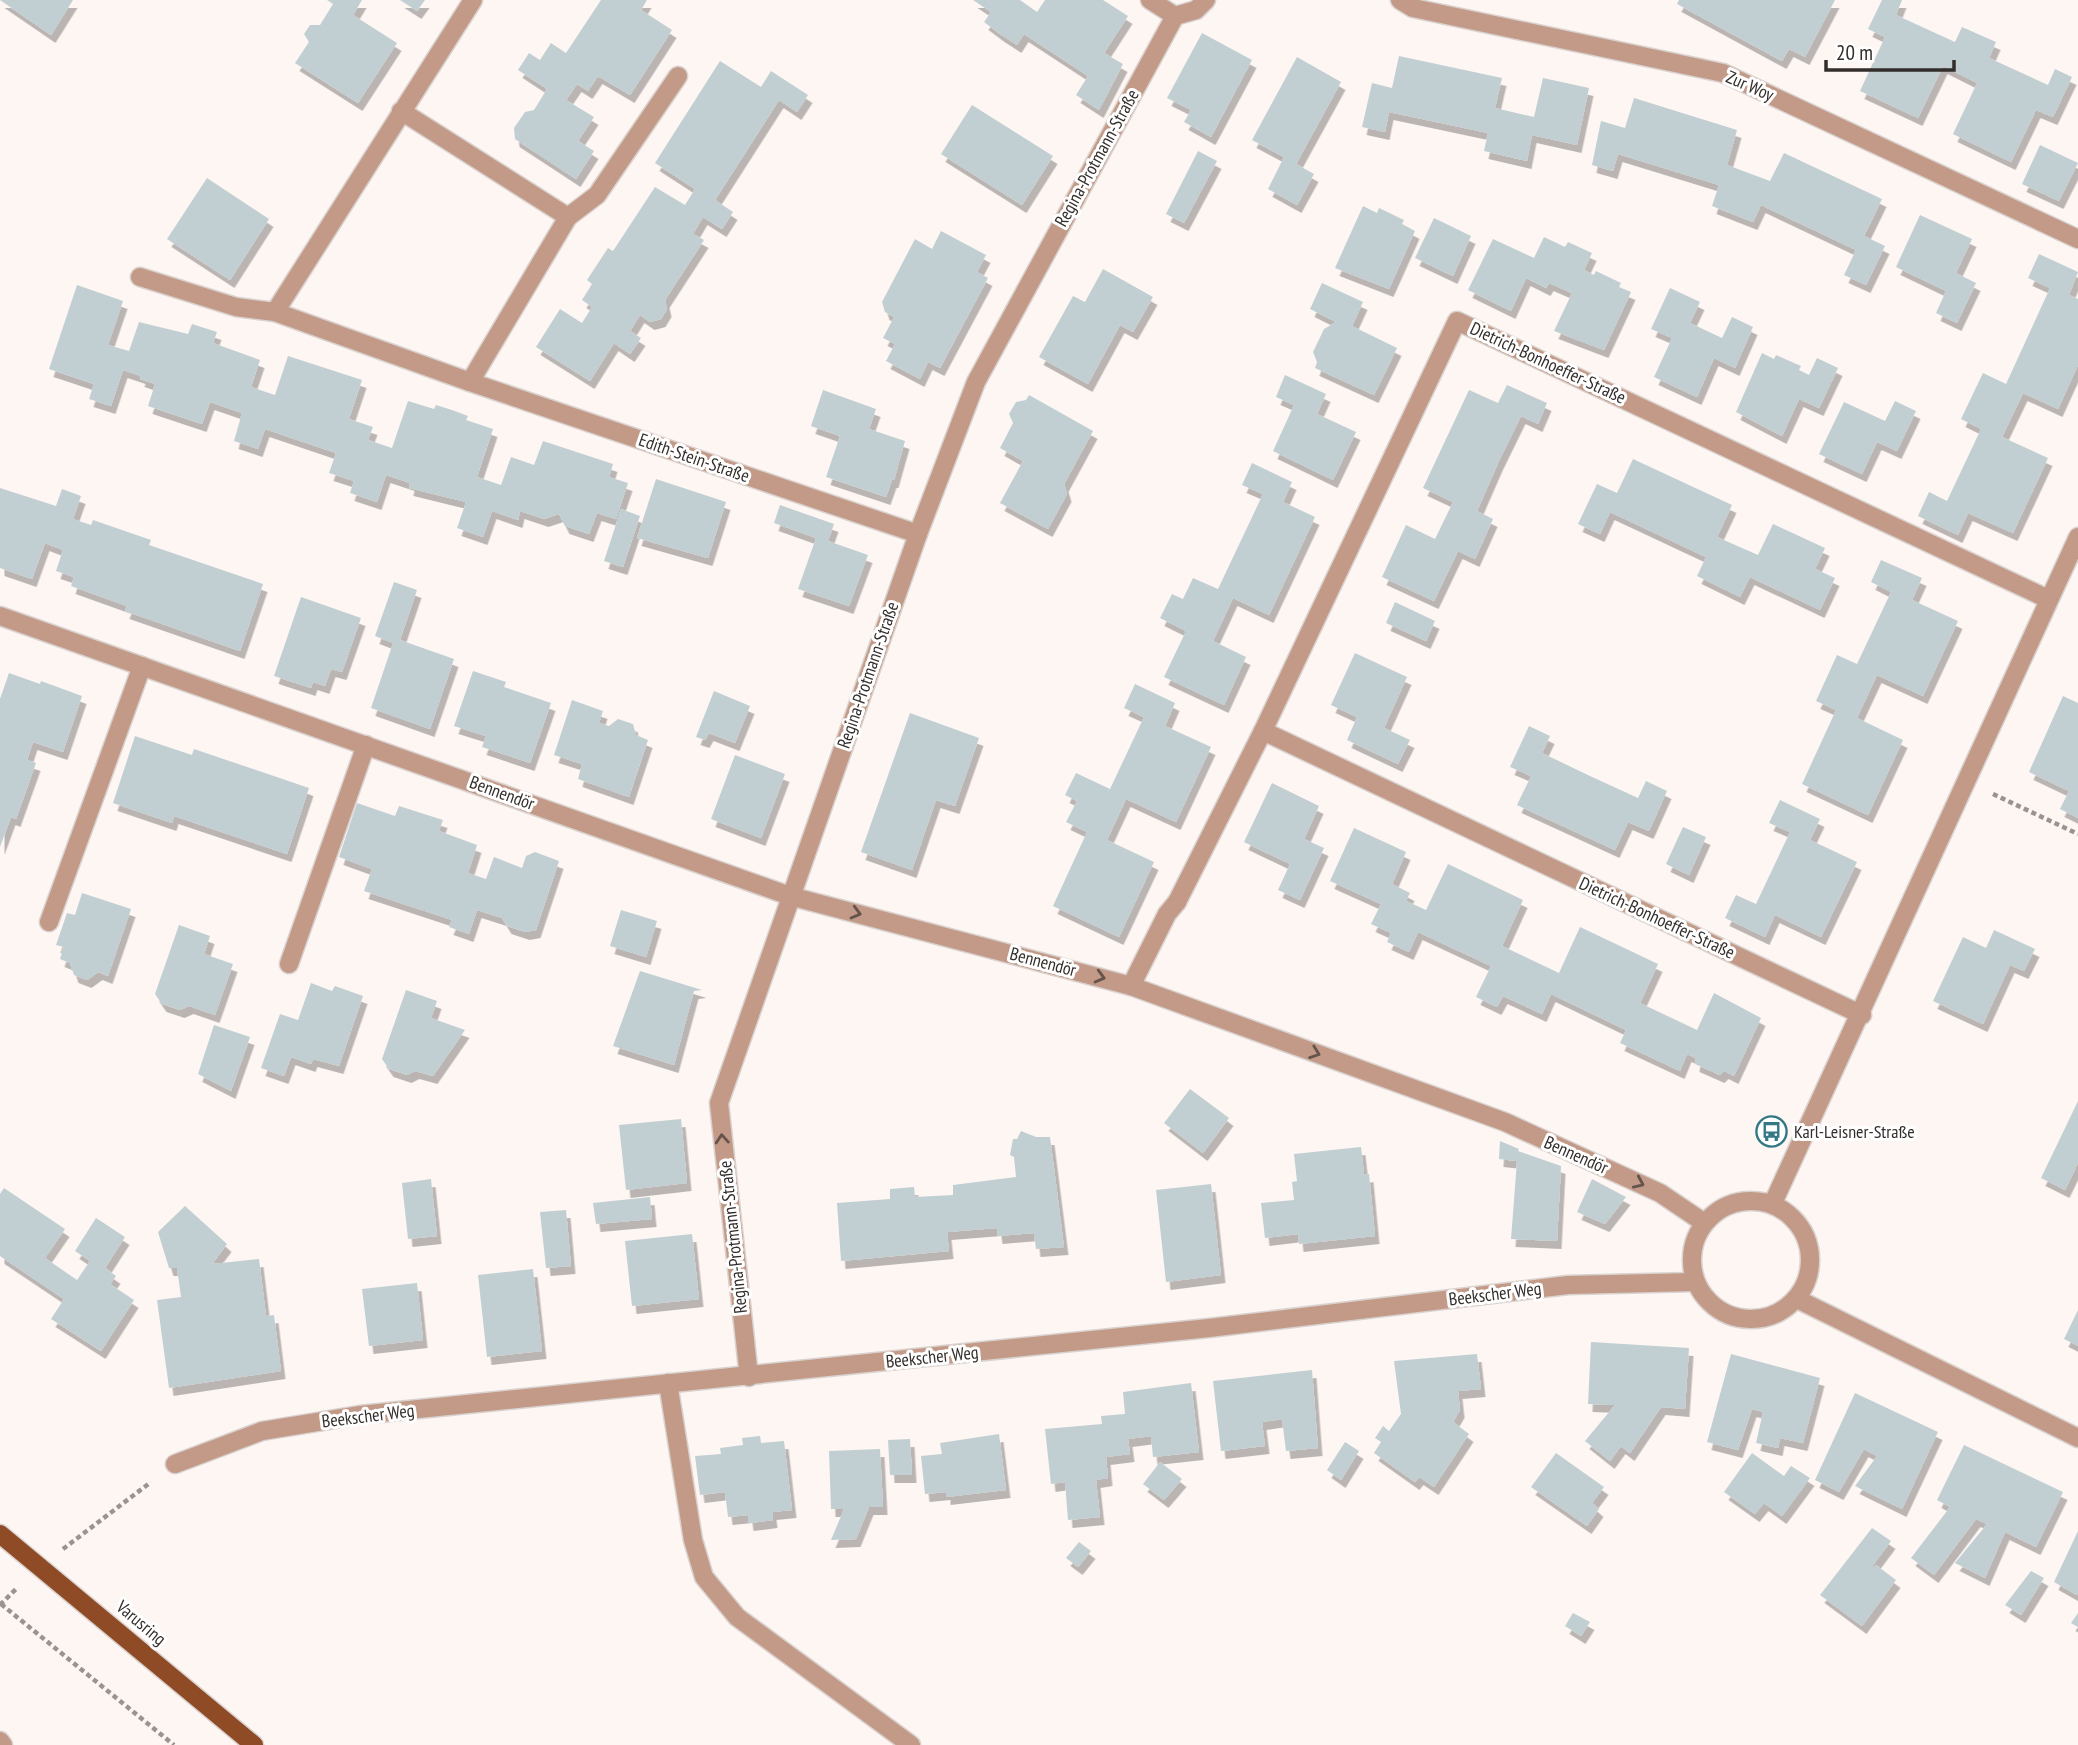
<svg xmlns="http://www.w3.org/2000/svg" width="2078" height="1745" font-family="'PT Sans Narrow',sans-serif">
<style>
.building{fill:#c1cfd2;filter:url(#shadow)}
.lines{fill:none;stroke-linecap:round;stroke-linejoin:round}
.lane-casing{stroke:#d9d2cf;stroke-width:21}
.street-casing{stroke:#d9d2cf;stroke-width:21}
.primary-casing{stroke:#d9d2cf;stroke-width:21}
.path{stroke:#9a9391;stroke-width:4.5;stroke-dasharray:5 3.5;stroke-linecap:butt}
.lane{stroke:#c29a87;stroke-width:18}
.street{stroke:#c29a87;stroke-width:18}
.primary{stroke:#8f4b25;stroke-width:18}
.oneway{stroke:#65544c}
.labels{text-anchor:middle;stroke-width:6;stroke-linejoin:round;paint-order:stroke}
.street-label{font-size:18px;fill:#332e2c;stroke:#fff}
.poi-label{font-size:18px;fill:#332e2c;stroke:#fff;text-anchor:start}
</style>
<defs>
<filter id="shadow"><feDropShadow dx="4.5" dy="8" stdDeviation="0" flood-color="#0004"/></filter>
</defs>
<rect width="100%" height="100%" fill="#fef6f3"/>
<!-- building -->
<g class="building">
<polygon points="0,0 73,0 51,35"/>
<polygon points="327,0 362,0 353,15 397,43 358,103 295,63 309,42 304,34 310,25 320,25 333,4"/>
<polygon points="400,0 425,0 417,11"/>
<polygon points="601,0 647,0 641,10 672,30 630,95 598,76 588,91 577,84 566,100 594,117 578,141 594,151 576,179 515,139 514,128 525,112 534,110 547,89 518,70 529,53 540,60 551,43 566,53"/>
<polygon points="973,0 1020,0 1037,12 1045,0 1103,0 1128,16 1104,53 1123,64 1099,110 1076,95 1088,76 1024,34 1017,45 1000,34 984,22 991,12"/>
<polygon points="1679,0 1835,0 1805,57 1789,49 1782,61 1677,4"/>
<polygon points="1882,0 1902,0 1896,15 1955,42 1962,27 1996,42 1989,58 2048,85 2055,69 2072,77 2053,117 2036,110 2011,162 1953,134 1977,83 1943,66 1918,118 1860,91 1885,37 1868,29"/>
<polygon points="1202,33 1252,60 1211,137 1184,122 1191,110 1167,98"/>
<polygon points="1399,56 1502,78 1495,108 1534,117 1543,78 1589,88 1577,145 1532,135 1527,161 1484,151 1488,133 1389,112 1385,132 1362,127 1372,83 1392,88"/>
<polygon points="1297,57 1341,82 1296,164 1314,174 1297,205 1268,189 1284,157 1252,140"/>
<polygon points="720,61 761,87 771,71 808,95 797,112 779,100 715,200 733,212 722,229 703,217 693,234 704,240 665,300 667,309 661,319 650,322 640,315 630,331 641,338 630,354 614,343 590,381 536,347 560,309 582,323 592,307 582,300 592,284 587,280 608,248 613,251 655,187 685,205 695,189 655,163"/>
<polygon points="1634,98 1737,130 1727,165 1770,181 1784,153 1882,199 1864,236 1885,246 1866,285 1844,275 1856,250 1761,205 1753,222 1712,206 1719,185 1618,154 1613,171 1592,165 1601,121 1625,128"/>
<polygon points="972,105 1053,156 1022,205 941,154"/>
<polygon points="2040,145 2078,163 2059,201 2022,184"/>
<polygon points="1198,151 1217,161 1184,223 1166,214"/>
<polygon points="207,178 269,219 230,280 167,239"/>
<polygon points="1363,206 1377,213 1379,208 1404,220 1402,224 1415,231 1389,289 1335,268"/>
<polygon points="1920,215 1972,239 1956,273 1976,283 1957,323 1936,313 1946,291 1896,267"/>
<polygon points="1434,218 1471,236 1453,276 1415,258"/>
<polygon points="941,231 986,255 977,272 988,278 940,368 928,362 920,379 886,361 895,344 883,338 894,317 885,312 882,302 915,239 932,249"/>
<polygon points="1544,237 1565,247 1568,242 1592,253 1584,270 1594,275 1596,271 1621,283 1619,287 1631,292 1604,350 1554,331 1572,293 1549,283 1546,288 1526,278 1511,311 1468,290 1493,239 1534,258"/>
<polygon points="2039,254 2078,272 2069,295 2078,299 2078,365 2058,409 2023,393 2002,437 2048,458 2013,533 1968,513 1958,535 1918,516 1929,492 1947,501 1981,429 1961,419 1983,373 2006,384 2050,288 2028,278"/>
<polygon points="1103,269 1153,297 1133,332 1120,325 1088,384 1039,357 1073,296 1085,302"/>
<polygon points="1322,283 1363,302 1352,326 1397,348 1374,395 1315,368 1317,362 1313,352 1324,329 1336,322 1310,309"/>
<polygon points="77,285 123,301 108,345 129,351 139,322 188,334 192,324 217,332 213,343 260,360 251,387 275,395 288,356 362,380 349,419 373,427 368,440 392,448 408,401 434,409 436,405 452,410 468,416 466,420 493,429 477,477 501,485 511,457 534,465 543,441 613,464 609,477 628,483 616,519 597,513 589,534 565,526 559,514 544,519 520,511 518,520 492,511 483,537 457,528 466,502 409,488 410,483 386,475 377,502 350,493 354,481 329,473 336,453 265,429 258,449 234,441 242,413 210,402 202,424 148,406 155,384 140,379 141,376 123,370 111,406 89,399 94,384 49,369"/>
<polygon points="1670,288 1700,302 1690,323 1722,338 1732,317 1753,327 1735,368 1714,358 1697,397 1654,377 1672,338 1651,329"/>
<polygon points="1762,353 1774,359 1776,355 1801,366 1799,370 1809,375 1817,358 1838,368 1819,408 1799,399 1782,436 1736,412"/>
<polygon points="1285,375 1326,394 1317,414 1356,432 1333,480 1273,451 1294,405 1276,397"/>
<polygon points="1507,385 1547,403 1538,424 1521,416 1498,463 1477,511 1493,519 1475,559 1458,551 1434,601 1382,577 1406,525 1435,539 1453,502 1423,488 1469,390 1498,403"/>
<polygon points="823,390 876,409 869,429 905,441 894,480 892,480 886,497 826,477 840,436 811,426"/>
<polygon points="1029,395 1093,431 1064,484 1067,494 1048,529 1000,503 1023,461 1000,448 1013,423 1009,414 1016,402 1026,400"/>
<polygon points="1895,401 1916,411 1897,451 1877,442 1862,474 1819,454 1844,402 1885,421"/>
<polygon points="1633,459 1732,505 1717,537 1758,555 1773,524 1825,548 1815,569 1835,578 1820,610 1750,577 1740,597 1697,576 1706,557 1610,512 1600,534 1578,524 1597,484 1617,493"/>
<polygon points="1252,463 1292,482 1283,502 1315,517 1269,615 1233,598 1213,641 1246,657 1224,705 1164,677 1186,631 1160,618 1172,594 1183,599 1193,578 1218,589 1263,494 1242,485"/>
<polygon points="656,479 726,502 708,558 637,538"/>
<polygon points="0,488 56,506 62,489 81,496 73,519 91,525 93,520 151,540 149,545 263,584 240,651 125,611 127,606 71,586 74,577 56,571 63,550 45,543 32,579 0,568"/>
<polygon points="780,505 834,524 828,541 868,555 849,606 798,589 816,538 774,523"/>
<polygon points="621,509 640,516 623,567 604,561"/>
<polygon points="1881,560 1922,578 1912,600 1958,621 1923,696 1877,675 1857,718 1903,740 1868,815 1802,784 1836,710 1816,701 1837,655 1857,664 1891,592 1871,582"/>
<polygon points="394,582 417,590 400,640 454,659 430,729 371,708 393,643 375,636"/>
<polygon points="301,597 361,618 342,672 331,669 325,686 313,682 311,688 274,676"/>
<polygon points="1395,602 1435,621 1426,641 1386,623"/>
<polygon points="1355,653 1407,677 1384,728 1410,740 1398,764 1347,740 1357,717 1331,705"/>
<polygon points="473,671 506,682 504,687 551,703 530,763 482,747 486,736 454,726"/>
<polygon points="9,673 40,684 41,681 82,696 63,752 33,742 27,760 36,763 16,819 11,817 0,847 0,699"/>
<polygon points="1135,684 1175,703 1165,726 1211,747 1176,822 1126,799 1107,840 1154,862 1119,937 1053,906 1087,832 1066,822 1077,801 1065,795 1076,773 1110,789 1144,717 1124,708"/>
<polygon points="714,691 750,706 735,743 709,733 705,740 696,737"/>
<polygon points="2063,696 2078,703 2078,818 2060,809 2069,791 2029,772"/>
<polygon points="572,700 603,711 599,723 609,726 618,719 633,724 636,735 648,740 629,797 578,779 582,764 554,755"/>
<polygon points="910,713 979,738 955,806 936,800 912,870 861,852"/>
<polygon points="1529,726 1550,736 1542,753 1590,776 1638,798 1646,781 1667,791 1649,831 1628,822 1615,850 1517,805 1531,776 1510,767"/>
<polygon points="135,736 192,755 194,749 309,788 287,854 174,816 172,823 113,803"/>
<polygon points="735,755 785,774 761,838 711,819"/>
<polygon points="1272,783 1319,806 1304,839 1324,848 1300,900 1278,890 1290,864 1244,842"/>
<polygon points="1780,800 1820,819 1810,840 1857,862 1821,937 1775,915 1765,937 1725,918 1736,895 1756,904 1790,832 1769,823"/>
<polygon points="357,803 395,816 399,806 443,820 439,831 477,845 468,873 486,879 494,857 522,868 526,856 535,852 559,861 536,930 525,932 507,926 502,918 477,910 469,934 449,927 452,920 364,891 372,869 339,857"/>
<polygon points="1683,827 1706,837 1689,875 1666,864"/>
<polygon points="1354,828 1406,852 1392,884 1410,893 1406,901 1426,910 1448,864 1523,900 1502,946 1559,973 1580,927 1658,964 1640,1003 1697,1030 1714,993 1761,1018 1734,1076 1724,1071 1720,1075 1695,1064 1696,1058 1687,1054 1680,1071 1620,1043 1626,1030 1551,994 1542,1014 1503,996 1497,1007 1476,997 1491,966 1418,932 1409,952 1387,942 1391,933 1371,924 1381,904 1330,881"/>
<polygon points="82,893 131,909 108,976 98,972 87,980 74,975 70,963 60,959 64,947 56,945 67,913 75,915"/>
<polygon points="621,910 657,921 646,957 610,946"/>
<polygon points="179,925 210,936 204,954 233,964 215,1015 189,1006 180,1010 162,1004 155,994"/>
<polygon points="1994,930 2035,949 2024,971 2010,965 1983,1024 1933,1001 1963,937 1986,948"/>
<polygon points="640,971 702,990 694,991 674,1065 613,1046"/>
<polygon points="311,983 332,991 335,986 363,996 339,1066 313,1059 311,1064 291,1057 284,1076 261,1068 280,1014 298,1020"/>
<polygon points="406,990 437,1001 431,1018 465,1030 433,1076 415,1071 407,1075 389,1069 382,1059"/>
<polygon points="214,1025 250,1037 231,1091 198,1074"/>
<polygon points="1190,1089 1229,1118 1203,1153 1164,1123"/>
<polygon points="2078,1101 2078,1163 2065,1190 2041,1178"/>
<polygon points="681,1119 687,1183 626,1190 619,1125"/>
<polygon points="1021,1131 1036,1137 1050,1137 1064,1247 1036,1249 1034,1233 998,1236 997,1228 947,1232 949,1251 841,1261 837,1203 890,1199 890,1189 914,1187 915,1197 953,1195 953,1185 1016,1177 1014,1157 1010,1155 1013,1139 1017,1139"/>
<polygon points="1500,1141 1519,1149 1518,1151 1561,1166 1557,1241 1511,1239 1517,1161 1499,1159"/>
<polygon points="1361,1147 1364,1175 1369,1174 1375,1236 1299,1244 1298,1234 1265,1238 1261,1203 1294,1200 1292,1182 1297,1181 1294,1154"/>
<polygon points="431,1179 437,1236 408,1239 402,1183"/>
<polygon points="1592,1179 1626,1197 1605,1224 1577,1212"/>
<polygon points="1211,1184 1221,1275 1166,1282 1156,1190"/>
<polygon points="4,1188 65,1229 45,1258 77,1280 90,1261 75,1251 96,1218 125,1237 105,1268 116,1276 110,1284 134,1300 101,1351 51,1319 64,1299 0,1256 0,1194"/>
<polygon points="650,1197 652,1219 596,1224 593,1203"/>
<polygon points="185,1206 227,1244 212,1264 259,1259 266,1316 274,1315 281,1371 169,1388 157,1300 181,1297 177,1268 169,1268 158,1232"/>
<polygon points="566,1210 571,1266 546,1268 540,1212"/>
<polygon points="692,1234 699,1299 632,1306 625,1241"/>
<polygon points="533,1269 542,1351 487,1357 478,1275"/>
<polygon points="417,1283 423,1340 369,1346 362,1289"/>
<polygon points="2078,1310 2078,1346 2064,1339"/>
<polygon points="1591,1342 1689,1348 1685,1409 1661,1407 1630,1453 1621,1446 1610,1461 1585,1441 1615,1405 1588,1404"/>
<polygon points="1477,1354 1481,1389 1458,1391 1460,1410 1453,1422 1469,1434 1434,1487 1419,1477 1415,1482 1374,1453 1381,1442 1375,1438 1383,1426 1389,1431 1401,1414 1394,1361"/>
<polygon points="1731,1354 1820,1378 1803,1443 1780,1438 1778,1448 1756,1443 1763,1412 1752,1409 1738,1450 1707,1442"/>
<polygon points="1312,1370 1318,1448 1286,1451 1282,1419 1262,1422 1265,1446 1221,1451 1213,1381"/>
<polygon points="1191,1383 1199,1452 1153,1457 1151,1436 1128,1439 1130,1454 1106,1457 1108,1478 1096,1480 1100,1517 1068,1520 1065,1482 1051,1484 1045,1429 1102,1424 1101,1416 1125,1414 1123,1392"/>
<polygon points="1855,1393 1938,1432 1902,1509 1855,1486 1877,1456 1864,1449 1839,1492 1815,1480"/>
<polygon points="999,1434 1006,1490 946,1497 946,1492 925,1494 921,1456 942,1454 940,1443"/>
<polygon points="760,1436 761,1443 784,1441 792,1510 772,1512 773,1520 749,1523 748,1515 728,1517 725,1492 700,1495 695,1456 721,1454 720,1448 743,1445 742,1438"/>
<polygon points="910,1439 912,1475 890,1475 888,1440"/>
<polygon points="1345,1442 1359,1451 1341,1480 1327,1470"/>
<polygon points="1964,1445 2063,1492 2036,1547 2005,1532 1985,1578 1955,1563 1987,1524 1976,1519 1934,1575 1911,1558 1950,1507 1937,1500"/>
<polygon points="880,1449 883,1507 869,1507 856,1539 831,1540 844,1509 831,1509 829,1451"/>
<polygon points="1556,1453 1604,1487 1592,1503 1599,1509 1587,1526 1531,1487"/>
<polygon points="1752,1453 1784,1476 1791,1466 1810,1478 1782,1516 1764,1503 1755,1514 1724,1492"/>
<polygon points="1160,1462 1182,1479 1164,1500 1143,1484"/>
<polygon points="1872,1528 1891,1541 1867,1573 1876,1565 1896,1580 1862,1626 1820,1595"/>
<polygon points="2078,1531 2078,1594 2077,1595 2054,1582"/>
<polygon points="1079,1542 1091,1551 1078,1567 1066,1558"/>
<polygon points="2031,1571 2044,1578 2021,1615 2005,1605"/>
<polygon points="1573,1613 1590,1622 1581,1636 1565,1626"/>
<polygon points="2078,1613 2078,1627 2071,1623"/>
</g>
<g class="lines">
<defs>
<g id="lane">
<polyline points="568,217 597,195 678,76"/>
<polyline points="140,277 236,307 275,312"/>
<polyline points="470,382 918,534"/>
<polyline points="1131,986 1167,914 1177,902"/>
<polyline points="668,1383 693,1540 704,1577 737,1617 911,1745"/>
<polyline points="0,1741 3,1745"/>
</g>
<g id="street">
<polyline points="1150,0 1175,16"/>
<polyline points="1400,0 1413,8 1723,73 2078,239"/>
<polyline points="401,111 568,217 470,382 275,312 473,0"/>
<polyline points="0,616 790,896 1131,986 1505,1122 1660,1193 1703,1222"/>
<polyline points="1263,731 1862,1015"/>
<polyline points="1177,902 1263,731 1457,321 2048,599"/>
<polyline points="49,922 142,666"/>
<polyline points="289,964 366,745"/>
<circle cx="1751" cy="1260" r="59"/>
<polyline points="1773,1203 2078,537"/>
<polyline points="1797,1299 2078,1438"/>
<polyline points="749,1377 719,1103 918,534 976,382 1175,16 1196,10 1206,0"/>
<polyline points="175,1464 262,1431 360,1415 1209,1328 1568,1285 1694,1282"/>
</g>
<polyline id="primary" points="0,1534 254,1745"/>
</defs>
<!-- lane casing -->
<use href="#lane" class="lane-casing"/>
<!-- street casing -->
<use href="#street" class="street-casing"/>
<!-- primary casing -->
<use href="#primary" class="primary-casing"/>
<!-- path -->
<g class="path">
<polyline points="1993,794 2078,834"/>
<polyline points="63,1549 151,1482"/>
<polyline points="1,1604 174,1745"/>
<polyline points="0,1605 17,1588"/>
</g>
<!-- lane -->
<use href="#lane" class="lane"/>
<!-- street -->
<use href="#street" class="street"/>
<!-- primary -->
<use href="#primary" class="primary"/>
</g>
<!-- one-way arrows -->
<defs><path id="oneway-chevron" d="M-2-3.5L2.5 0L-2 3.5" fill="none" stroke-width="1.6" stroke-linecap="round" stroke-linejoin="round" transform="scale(1.75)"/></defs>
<g class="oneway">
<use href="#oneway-chevron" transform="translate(856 913) rotate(15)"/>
<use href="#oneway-chevron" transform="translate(1100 977) rotate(15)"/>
<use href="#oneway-chevron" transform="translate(1315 1053) rotate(20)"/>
<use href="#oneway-chevron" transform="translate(722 1139) rotate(-94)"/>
<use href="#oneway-chevron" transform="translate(1639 1183) rotate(24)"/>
</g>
<!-- icons -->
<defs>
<symbol id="bus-ring" viewBox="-11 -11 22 22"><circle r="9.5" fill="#fff" stroke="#337885" stroke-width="1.5"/><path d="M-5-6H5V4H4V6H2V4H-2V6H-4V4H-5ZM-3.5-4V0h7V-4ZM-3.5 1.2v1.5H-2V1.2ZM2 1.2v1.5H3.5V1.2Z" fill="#337885"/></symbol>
</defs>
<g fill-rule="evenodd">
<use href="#bus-ring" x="1754" y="1114" width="35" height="35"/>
</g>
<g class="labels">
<!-- street labels -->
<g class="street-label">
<text transform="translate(1750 86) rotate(24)" y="6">Zur Woy</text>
<text transform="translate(1097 158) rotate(-61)" y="6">Regina-Protmann-Straße</text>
<text transform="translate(1548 363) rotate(25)" y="6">Dietrich-Bonhoeffer-Straße</text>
<text transform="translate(694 458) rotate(19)" y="6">Edith-Stein-Straße</text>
<text transform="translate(868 675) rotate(-71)" y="6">Regina-Protmann-Straße</text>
<text transform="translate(502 793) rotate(20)" y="6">Bennendör</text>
<text transform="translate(1657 918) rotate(25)" y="6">Dietrich-Bonhoeffer-Straße</text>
<text transform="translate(1043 962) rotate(15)" y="6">Bennendör</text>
<text transform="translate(1576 1155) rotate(24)" y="6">Bennendör</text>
<text transform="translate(733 1237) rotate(-96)" y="6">Regina-Protmann-Straße</text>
<text transform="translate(1495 1294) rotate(-7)" y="6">Beekscher Weg</text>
<text transform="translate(932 1357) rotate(-6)" y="6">Beekscher Weg</text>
<text transform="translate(368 1416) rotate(-7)" y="6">Beekscher Weg</text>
<text transform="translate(141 1623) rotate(40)" y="6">Varusring</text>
</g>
<!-- poi labels -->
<g class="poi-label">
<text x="1794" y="1138">Karl-Leisner-Straße</text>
</g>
</g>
<!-- scale -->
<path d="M1826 60v10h128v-10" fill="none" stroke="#332e2c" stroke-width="3.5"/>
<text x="1836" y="60" font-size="21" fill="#332e2c" stroke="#ffffff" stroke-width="5" paint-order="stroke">20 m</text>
</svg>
